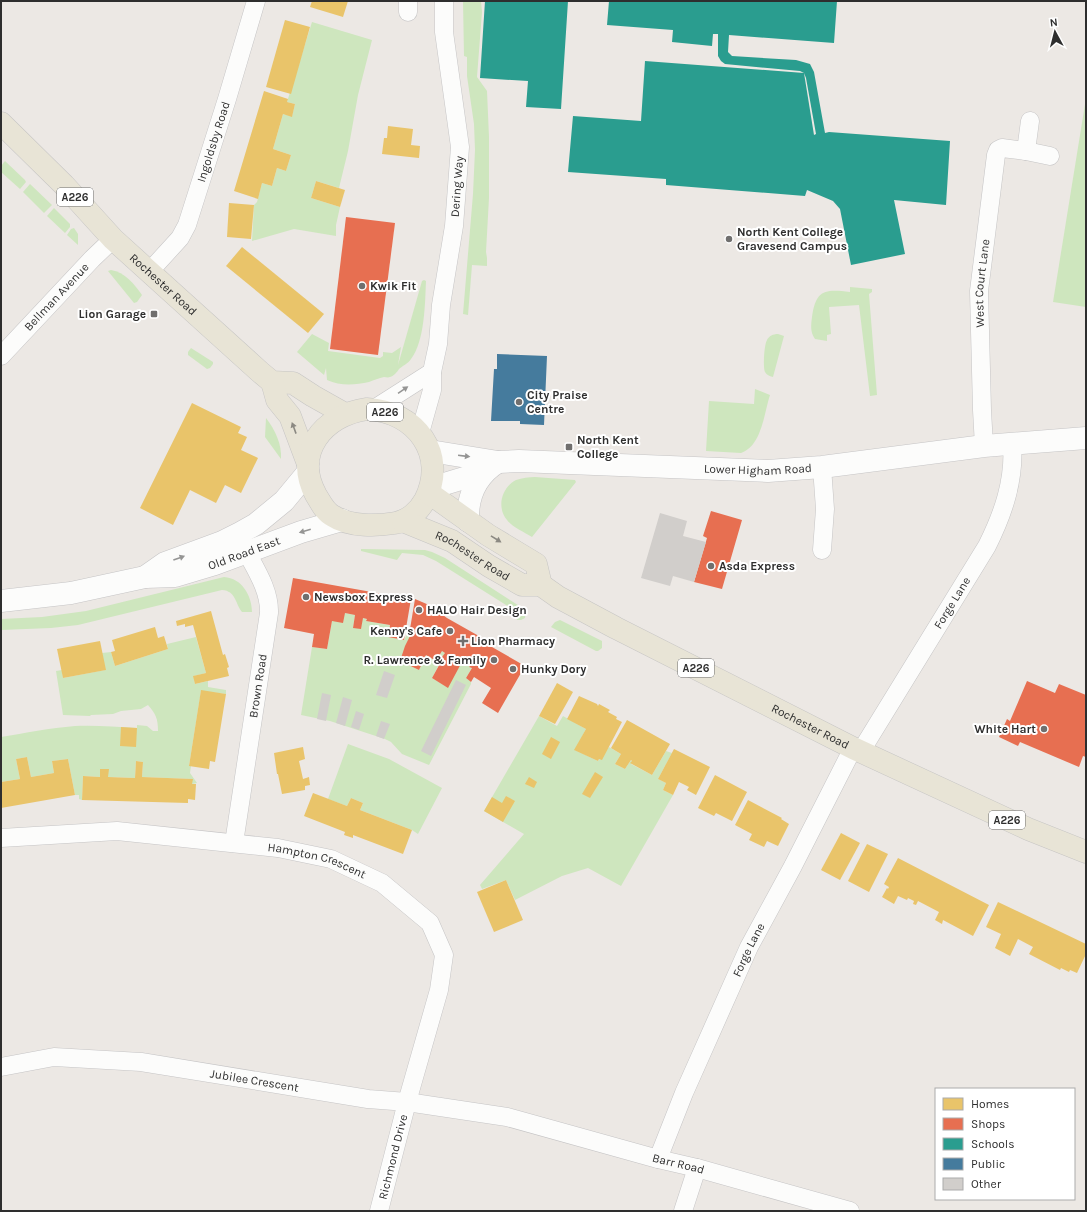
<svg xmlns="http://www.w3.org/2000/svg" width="1087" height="1212" font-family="Karla,sans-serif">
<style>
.green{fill:#cee6be}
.homes{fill:#e9c46a}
.shops{fill:#e76f51}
.schools{fill:#2a9d8f;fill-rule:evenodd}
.public{fill:#457b9d}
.building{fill:#d1cecb}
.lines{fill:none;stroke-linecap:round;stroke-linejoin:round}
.minor-casing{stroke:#c5c4c5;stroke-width:19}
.tertiary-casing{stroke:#c5c4c5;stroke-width:23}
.secondary-casing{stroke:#c5c4c5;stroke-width:23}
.primary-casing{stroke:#c6c5c4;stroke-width:23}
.minor{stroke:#fcfcfb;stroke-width:18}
.tertiary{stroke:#fcfcfb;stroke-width:22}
.secondary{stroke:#fcfcfb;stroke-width:22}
.primary{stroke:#e8e4d6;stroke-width:22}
.oneway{fill:#959594}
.oneway2{fill:#8b8982}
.poi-dot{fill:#706f6e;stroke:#fff;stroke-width:1.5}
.labels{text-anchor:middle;stroke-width:4;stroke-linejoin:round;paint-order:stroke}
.shield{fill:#fff;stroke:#6d6d6d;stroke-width:1}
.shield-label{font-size:11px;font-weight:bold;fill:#2e2e2e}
.street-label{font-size:12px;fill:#2e2e2e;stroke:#fff}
.poi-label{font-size:12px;font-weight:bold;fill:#2e2e2e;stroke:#fff;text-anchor:start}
</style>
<rect width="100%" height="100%" fill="#ece8e4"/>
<!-- green -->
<g class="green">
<polygon points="463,1 481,1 482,12 477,77 487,91 489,137 489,198 486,252 487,258 487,266 472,265 468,315 463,314 473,194 475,150 474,124 467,76 467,57 464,56"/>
<polygon points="312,22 372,40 358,95 348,151 339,188 316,181 311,198 340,207 336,225 336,236 294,229 252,241 254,205 257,202 262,183 272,186 277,168 286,171 291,155 273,149 283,114 292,116 295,104 287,102"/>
<polygon points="1086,98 1086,307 1053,302"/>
<polygon points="5,161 25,180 26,182 20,189 1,172 1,166"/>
<polygon points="30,184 52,205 44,213 23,192"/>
<polygon points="54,208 70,224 70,227 65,233 47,216"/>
<polygon points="74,228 78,234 78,245 67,235 71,229"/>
<path d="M111 270C125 272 134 284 142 295L137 302 134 303 108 271Z"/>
<path d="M424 280 426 281C425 303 425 341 411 359 408 364 402 366 399 369 397 372 394 376 390 377 388 378 386 377 384 377 379 378 374 380 369 382 355 385 340 386 327 380L326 368 324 375 297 352 312 334 329 343 328 351 380 358 383 356V352L392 353 401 347 398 365 422 281Z"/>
<path d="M850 287 872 289V292L869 294 877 395 870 396 859 305 829 307 831 334 827 335V341L815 339C810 332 811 325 812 317 816 290 824 289 850 292Z"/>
<path d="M778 334 784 336 773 377C769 376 767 375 765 372 763 367 764 345 767 340 769 336 773 334 778 334Z"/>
<polygon points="191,348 213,362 213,364 210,368 207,369 188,355 188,352"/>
<path d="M755 389 770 395C764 413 762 446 741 453L706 451 709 401 754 404Z"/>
<path d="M266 418C275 430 282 444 281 459L265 437Z"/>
<path d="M535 477 575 480 576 482 532 537C524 532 512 527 507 520 496 507 502 487 516 480 522 478 529 477 535 477Z"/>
<polygon points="361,549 425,550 432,552 445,558 524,609 526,611 525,618 521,620 517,620 514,610 436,561 423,555 402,553 397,560 361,551"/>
<path d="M224 577C242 578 252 596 252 612H242C235 603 236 591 222 590L78 625 51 628 1 630V619L42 617 86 611Z"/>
<polygon points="345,613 355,615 353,628 363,618 367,619 366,621 390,625 388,637 404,640 410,629 413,630 400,661 419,670 426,655 436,661 442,651 445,653 432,678 447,687 463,660 471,665 469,667 472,668 466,678 471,682 471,684 429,765 402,754 391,742 385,739 330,721 301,715 312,647 327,649 332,621"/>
<polygon points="560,620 602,641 602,648 598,651 596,651 551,627 555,622"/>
<path d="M196 637 206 673 194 676 195 684 208 681V687L226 690V694L201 691 189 766H191L190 773 197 783 192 784V779L142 777 143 762 136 761 135 778 108 777V769H101L100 777 83 776 82 800 79 799V795H75L68 759 52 761 54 773 31 777 27 757 16 759 20 779 1 782V737C25 733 50 728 75 726 96 725 116 727 137 728V725L147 726 153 731H158C158 719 156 714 148 705L141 709 121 711 113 714 91 715 90 716 63 715 56 671 62 670 63 678 105 670 102 653 111 652 115 666 168 649 167 644Z"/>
<polygon points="539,716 557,726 563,716 586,729 575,750 598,761 609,747 621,754 615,764 625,769 631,760 632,761 631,764 652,775 666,751 672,753 658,779 666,783 663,790 673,795 621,886 588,868 562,876 515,900 506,880 482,889 480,885 524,834 484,811"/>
<polygon points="348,744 389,759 442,788 418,834 412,830 360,810 363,803 351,798 347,806 328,799"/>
</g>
<!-- homes -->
<g class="homes">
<polygon points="312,1 348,1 343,17 310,7"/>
<polygon points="285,20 310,27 291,94 266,87"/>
<polygon points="264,91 288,99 287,102 295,104 292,117 283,114 273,149 291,155 286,171 277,168 272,186 262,183 258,199 234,191"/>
<polygon points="388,126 413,129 411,145 420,146 419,158 382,154 384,138 387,138"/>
<polygon points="316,181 345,190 340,207 311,198"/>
<polygon points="229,203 254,205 251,239 227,237"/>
<polygon points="242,247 324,314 308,333 226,266"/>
<polygon points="192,403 241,427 238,433 247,437 241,450 258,458 241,493 225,485 216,503 190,490 173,525 140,508"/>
<polygon points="211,611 223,655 225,654 229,667 227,668 229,676 195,684 193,676 206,673 193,625 185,627 185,624 177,626 176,621"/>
<polygon points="155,627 158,638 164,636 168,649 115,666 111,652 115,651 112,640"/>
<polygon points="100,641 106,670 63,678 57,649"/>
<polygon points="557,683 573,692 555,724 539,716"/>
<polygon points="201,690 226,694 215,762 210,761 209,769 189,766"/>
<polygon points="579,696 597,704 598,706 599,704 610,710 608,712 617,717 616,719 622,722 602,760 599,759 598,761 574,750 586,729 567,719"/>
<polygon points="627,720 670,744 652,775 630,763 632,761 631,760 625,769 615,764 621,754 611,748"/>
<polygon points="121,727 137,728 136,747 120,746"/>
<polygon points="551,737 560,742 551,759 542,754"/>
<polygon points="303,747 305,759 299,761 303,779 309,777 310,785 305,786 305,790 282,794 278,774 277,774 274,753"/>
<polygon points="674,749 710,767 696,795 687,790 689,787 679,782 673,795 663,790 666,783 658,779"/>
<polygon points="27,757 31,777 54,773 52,761 68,759 75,795 1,808 1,782 20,779 16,759"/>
<polygon points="136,761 143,762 142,777 193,779 192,784 196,784 195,800 188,799 188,803 82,800 83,776 100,777 100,769 109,769 108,777 135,778"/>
<polygon points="595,772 603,777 590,798 582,794"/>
<polygon points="715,775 747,792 732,821 716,813 714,816 698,808"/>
<polygon points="529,777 537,782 534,788 525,784"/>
<polygon points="313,793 347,806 351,798 363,803 360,810 412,830 403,854 353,835 353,838 344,835 345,832 304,816"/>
<polygon points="506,796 515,801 503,822 484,811 492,797 502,803"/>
<polygon points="748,800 782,818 781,819 789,824 778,846 767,841 764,847 749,840 752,834 735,825"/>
<polygon points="841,833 860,843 840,880 821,870"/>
<polygon points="867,844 888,854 869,892 848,881"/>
<polygon points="898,858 989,905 973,936 943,920 942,924 935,920 939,912 918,901 916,905 913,904 914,901 908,898 907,900 898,896 894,904 882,897 887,888 888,889 889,887 884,884"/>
<polygon points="506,880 523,920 494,932 477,892"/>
<polygon points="998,902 1086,944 1086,954 1077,973 1070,970 1069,972 1061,968 1060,970 1029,954 1033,947 1018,939 1010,956 995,948 1001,934 986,927"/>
</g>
<!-- shops -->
<g class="shops">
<polygon points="346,217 395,223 378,355 330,349"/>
<polygon points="711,511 742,520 722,589 694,582 707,538 703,536"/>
<polygon points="293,578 411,599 404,640 388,637 390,625 366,621 367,619 363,618 361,629 353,628 355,615 345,613 343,623 332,621 327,649 312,647 314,634 284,628"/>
<polygon points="415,599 429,605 447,618 493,644 492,647 525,666 498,713 482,703 491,688 474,677 471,682 466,678 472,668 469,667 471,665 463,660 448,688 432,678 443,658 442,657 445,653 442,651 436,661 426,655 419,670 400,661 405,646 413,630 410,629"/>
<polygon points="1027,681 1055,693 1059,684 1086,695 1086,757 1083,756 1079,767 1020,742 1018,746 999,737 1007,719 1010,721"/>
</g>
<!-- schools -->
<g class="schools">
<polygon points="485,1 568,1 561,109 526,107 528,81 480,78"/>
<path d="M609 1H837L834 43 729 35 728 52 732 56 796 60 810 64 814 72 825 133 829 132 950 141 946 205 894 200 905 254 851 265 840 209 833 201 807 190 805 196 666 185V179L568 172 573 116 641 121 645 61 804 73 800 71 725 64 721 61 718 56V34H713L712 46 672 42 673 30 607 25ZM804 73 806 78 816 134 814 135Z"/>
</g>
<!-- public -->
<polygon class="public" points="497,354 547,356 544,425 520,424 520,421 491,421 494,369 497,369"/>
<!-- building -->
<g class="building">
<polygon points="660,513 687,521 683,536 706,542 694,582 673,576 670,586 641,578"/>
<polygon points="384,671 395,675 387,698 376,695"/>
<polygon points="456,680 466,685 431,756 421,751"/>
<polygon points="322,693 331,695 326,721 317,719"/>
<polygon points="343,697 352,700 345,726 336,723"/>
<polygon points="356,711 364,714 359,730 351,727"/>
<polygon points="381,721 390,724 384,739 376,736"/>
</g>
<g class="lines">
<defs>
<g id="minor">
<polyline points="408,12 408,1"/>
<polyline points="1026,151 1050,156"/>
<path id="s1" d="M149 272 180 238 187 225 227 99 256 1"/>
<path id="s2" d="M1 356 92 259 113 239"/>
<polyline points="374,409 432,372"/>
<path id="s3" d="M420 433 432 390V372L438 344 441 305 454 226 460 147 444 32V1"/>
<path id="s4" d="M984 446 982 410 979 291 996 155 998 150 1002 148 1026 151 1030 121"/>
<polyline points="822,550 825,509 822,467"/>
<path id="s5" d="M861 751 987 546C1003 514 1015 480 1012 443"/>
<path id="s6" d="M1 838 117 831 278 848 331 859 382 883 430 923 444 955 439 990 407 1102 379 1211"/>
<path id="s7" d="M234 843 269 613C270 587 251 563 241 541"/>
<path id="s8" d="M1 1067 54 1057 141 1062 368 1099 407 1102 507 1117 658 1159 697 1168 850 1211"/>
<path id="s9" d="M658 1159 684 1093 749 947 793 866 853 748"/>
<polyline points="683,1211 697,1168"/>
</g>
<g id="tertiary">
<path id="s10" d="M430 451 498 462 519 461 768 471 822 467 984 446 1086 438"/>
<polyline points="431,488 484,472"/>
<path d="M468 521C467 496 477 475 498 462"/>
</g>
<g id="secondary">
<polyline points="145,577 165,563 222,542 240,533 256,524 284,501 308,472"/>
<path id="s11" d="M1 601 71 593 145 577 175 576 215 564 301 532 342 520"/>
</g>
<g id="primary">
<path id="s12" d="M1 123 64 185 113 239 260 372 272 382 293 383 313 396 345 414"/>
<polyline points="272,382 277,400 290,416 308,464"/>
<path d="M367 409C416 411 448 455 425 500 419 511 408 521 395 523 377 526 350 527 333 516 325 512 321 503 316 495 293 453 323 415 367 409Z"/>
<polyline points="429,493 488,535 536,564 541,585"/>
<path id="s13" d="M403 521 452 541 489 566 522 585H541L558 597 616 628 853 748 1028 829 1086 852"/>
</g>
</defs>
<!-- minor casing -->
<use href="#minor" class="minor-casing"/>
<!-- tertiary casing -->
<use href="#tertiary" class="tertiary-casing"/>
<!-- secondary casing -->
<use href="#secondary" class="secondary-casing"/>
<!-- primary casing -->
<use href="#primary" class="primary-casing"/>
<!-- minor -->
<use href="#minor" class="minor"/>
<!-- tertiary -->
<use href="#tertiary" class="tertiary"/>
<!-- secondary -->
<use href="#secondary" class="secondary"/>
<!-- primary -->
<use href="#primary" class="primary"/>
</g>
<!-- one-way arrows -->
<defs><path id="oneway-solid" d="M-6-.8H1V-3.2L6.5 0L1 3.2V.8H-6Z"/></defs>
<g class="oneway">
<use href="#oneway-solid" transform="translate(403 390) rotate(-34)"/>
<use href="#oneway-solid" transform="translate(464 456) rotate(7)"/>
<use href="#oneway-solid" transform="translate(305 531) rotate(164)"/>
<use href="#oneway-solid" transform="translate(179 558) rotate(-20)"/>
</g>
<g class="oneway2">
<use href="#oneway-solid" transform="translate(294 428) rotate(-110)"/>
<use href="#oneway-solid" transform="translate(496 539) rotate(32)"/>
</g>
<!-- markers -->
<g class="poi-dot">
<circle cx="729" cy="239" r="4"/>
<circle cx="362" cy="286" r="4"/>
<rect x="150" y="310" width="8" height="8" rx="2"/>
<circle cx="519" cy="402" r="4"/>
<rect x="565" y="443" width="8" height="8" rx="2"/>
<circle cx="711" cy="566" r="4"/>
<circle cx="306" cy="597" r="4"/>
<circle cx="419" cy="610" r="4"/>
<circle cx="450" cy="631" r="4"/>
<path d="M461 635h4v4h4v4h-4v4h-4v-4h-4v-4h4z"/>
<circle cx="494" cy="660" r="4"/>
<circle cx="513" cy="669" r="4"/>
<circle cx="1044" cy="729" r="4"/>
</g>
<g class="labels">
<!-- shield labels -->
<g class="shield">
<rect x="57" y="188" width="36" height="18" rx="3"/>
<rect x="367" y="403" width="36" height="18" rx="3"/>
<rect x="678" y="659" width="36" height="18" rx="3"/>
<rect x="989" y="811" width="36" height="18" rx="3"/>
</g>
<g class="shield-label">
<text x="75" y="201">A226</text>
<text x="385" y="416">A226</text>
<text x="696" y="672">A226</text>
<text x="1007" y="824">A226</text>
</g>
<!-- street labels -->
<g class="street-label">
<text dy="4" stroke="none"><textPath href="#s1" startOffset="148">Ingoldsby Road</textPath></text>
<text dy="4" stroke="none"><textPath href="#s3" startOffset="250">Dering Way</textPath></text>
<text dy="4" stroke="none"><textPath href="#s4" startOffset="163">West Court Lane</textPath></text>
<text dy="4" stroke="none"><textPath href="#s12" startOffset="229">Rochester Road</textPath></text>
<text dy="4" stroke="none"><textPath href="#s2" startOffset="81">Bellman Avenue</textPath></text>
<text dy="4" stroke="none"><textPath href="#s10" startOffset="329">Lower Higham Road</textPath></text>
<text dy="4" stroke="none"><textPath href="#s11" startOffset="249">Old Road East</textPath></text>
<text dy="4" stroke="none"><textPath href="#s13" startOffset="78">Rochester Road</textPath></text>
<text dy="4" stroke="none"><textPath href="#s5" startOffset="174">Forge Lane</textPath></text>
<text dy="4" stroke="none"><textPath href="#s7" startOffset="159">Brown Road</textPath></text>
<text dy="4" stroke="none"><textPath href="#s13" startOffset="459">Rochester Road</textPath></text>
<text dy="4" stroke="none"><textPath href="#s6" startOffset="319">Hampton Crescent</textPath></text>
<text dy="4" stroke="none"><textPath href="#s9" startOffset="228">Forge Lane</textPath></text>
<text dy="4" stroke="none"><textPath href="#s8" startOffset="256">Jubilee Crescent</textPath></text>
<text transform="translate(393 1157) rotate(-76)" y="4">Richmond Drive</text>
<text dy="4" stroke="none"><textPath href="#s8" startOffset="689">Barr Road</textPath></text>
</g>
<!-- poi labels -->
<g class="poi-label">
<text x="737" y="236">North Kent College<tspan x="737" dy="14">Gravesend Campus</tspan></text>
<text x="370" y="290">Kwik Fit</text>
<text x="146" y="318" text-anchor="end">Lion Garage</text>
<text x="527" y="399">City Praise<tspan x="527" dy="14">Centre</tspan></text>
<text x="577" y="444">North Kent<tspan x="577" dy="14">College</tspan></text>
<text x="719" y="570">Asda Express</text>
<text x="314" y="601">Newsbox Express</text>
<text x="427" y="614">HALO Hair Design</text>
<text x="442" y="635" text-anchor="end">Kenny's Cafe</text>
<text x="471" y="645">Lion Pharmacy</text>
<text x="486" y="664" text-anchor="end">R. Lawrence &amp; Family</text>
<text x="521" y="673">Hunky Dory</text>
<text x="1036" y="733" text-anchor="end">White Hart</text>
</g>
</g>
<!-- border -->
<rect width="1087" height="1212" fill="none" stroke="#2e2e2e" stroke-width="4"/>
<!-- legend -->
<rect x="935" y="1088" width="140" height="112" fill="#ffffff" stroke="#ababab"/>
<rect x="943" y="1098" width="20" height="12" fill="#e9c46a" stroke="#ababab"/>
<text x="971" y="1108" font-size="12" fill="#2e2e2e">Homes</text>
<rect x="943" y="1118" width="20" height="12" fill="#e76f51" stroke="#ababab"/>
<text x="971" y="1128" font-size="12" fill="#2e2e2e">Shops</text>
<rect x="943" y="1138" width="20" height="12" fill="#2a9d8f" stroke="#ababab"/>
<text x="971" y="1148" font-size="12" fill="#2e2e2e">Schools</text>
<rect x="943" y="1158" width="20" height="12" fill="#457b9d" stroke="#ababab"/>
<text x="971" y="1168" font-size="12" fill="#2e2e2e">Public</text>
<rect x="943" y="1178" width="20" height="12" fill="#d1cecb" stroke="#ababab"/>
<text x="971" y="1188" font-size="12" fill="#2e2e2e">Other</text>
<!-- north arrow -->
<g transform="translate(1055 32) rotate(353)" stroke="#ffffff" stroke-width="3" paint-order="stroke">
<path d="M0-3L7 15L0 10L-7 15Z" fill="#2e2e2e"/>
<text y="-6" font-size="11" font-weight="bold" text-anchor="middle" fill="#2e2e2e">N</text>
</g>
</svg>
